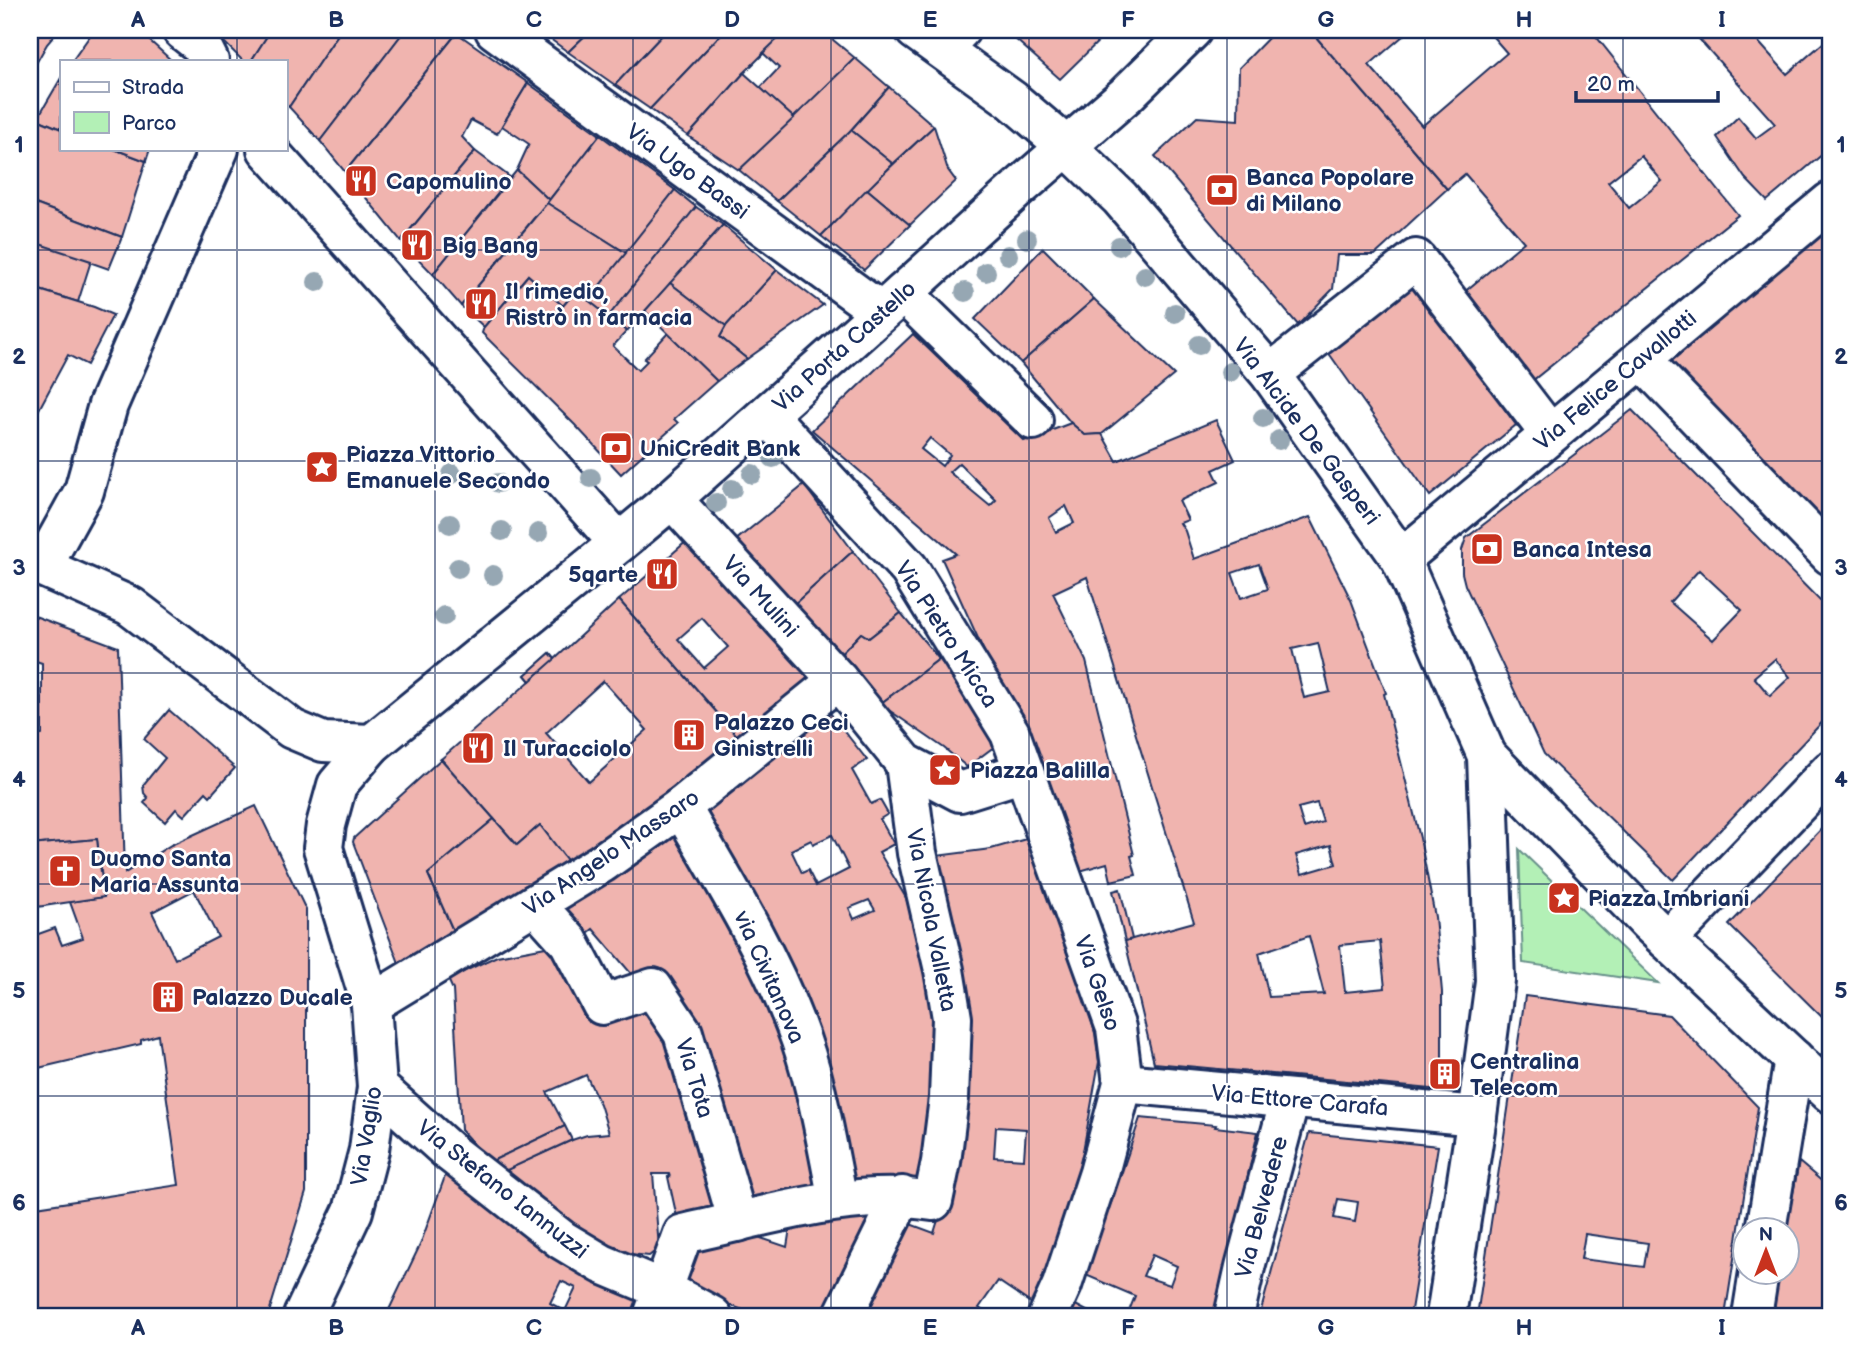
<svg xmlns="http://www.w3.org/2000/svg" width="1860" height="1346" font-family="'Balsamiq Sans',sans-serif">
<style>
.green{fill:#b3f0b6;stroke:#67908a;stroke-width:2}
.building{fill:#f0b4af;stroke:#1b2f5e;stroke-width:2;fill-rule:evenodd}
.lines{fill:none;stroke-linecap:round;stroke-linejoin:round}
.street-casing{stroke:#1b2f5e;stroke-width:44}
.secondary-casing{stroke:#1b2f5e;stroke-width:44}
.street{stroke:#fff;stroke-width:38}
.secondary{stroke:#fff;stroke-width:38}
.tree{fill:#96a7b3}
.grid{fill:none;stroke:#1b2f5e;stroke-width:2;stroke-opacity:0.55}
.labels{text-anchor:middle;stroke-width:5;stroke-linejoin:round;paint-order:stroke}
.street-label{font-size:23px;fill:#1b2f5e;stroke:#fff}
.poi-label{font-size:23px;font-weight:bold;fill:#1b2f5e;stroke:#fff;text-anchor:start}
.neatline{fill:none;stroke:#1b2f5e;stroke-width:2.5}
.grid-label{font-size:23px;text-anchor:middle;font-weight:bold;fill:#1b2f5e}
</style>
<rect width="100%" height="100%" fill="#fff"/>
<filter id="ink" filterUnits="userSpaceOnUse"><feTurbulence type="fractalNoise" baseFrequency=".0143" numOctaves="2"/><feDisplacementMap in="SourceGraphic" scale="14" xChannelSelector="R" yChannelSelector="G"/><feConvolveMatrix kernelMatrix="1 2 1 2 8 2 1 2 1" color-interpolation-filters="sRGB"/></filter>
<g filter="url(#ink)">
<!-- green -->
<polygon class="green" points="1519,849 1658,983 1523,963"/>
<!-- building -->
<g class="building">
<polygon points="30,30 59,30 47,44 30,74"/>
<polygon points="94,30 138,30 172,61 72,61"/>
<polygon points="212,30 271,30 251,61 243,61"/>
<polygon points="271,30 341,30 289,107 285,104 285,61 251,61"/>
<polygon points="341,30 405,30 320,141 289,107"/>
<polygon points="405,30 452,30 457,33 345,172 320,141"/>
<polygon points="538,30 591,30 568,52"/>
<polygon points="591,30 667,30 615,85 568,52"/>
<polygon points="667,30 725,30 650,109 615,85"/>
<polygon points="725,30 787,30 744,73 688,136 650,109"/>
<polygon points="787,30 821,30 855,58 794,118 760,88 779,68 763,53"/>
<polygon points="1005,30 1110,30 1060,79"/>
<polygon points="1276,30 1310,30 1447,189 1375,255 1337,255 1333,289 1298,325 1155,156 1197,117 1238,120 1239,68"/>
<path d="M1310 30H1410L1369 65 1422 126 1507 53 1487 30H1591L1738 215 1532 381 1462 294 1524 242 1465 174 1447 189ZM1641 156 1662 181 1629 208 1608 182Z"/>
<polygon points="1691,30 1748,30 1787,74 1830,37 1830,148 1767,201 1745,178 1717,137 1738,117 1756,138 1775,124"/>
<polygon points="457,33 528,83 497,134 471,120 462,137 475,151 401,241 345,172"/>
<polygon points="855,58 889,87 851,130 777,201 739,170"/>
<polygon points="744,73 794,118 739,170 688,136"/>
<polygon points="61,78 61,129 37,119"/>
<polygon points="528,83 600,135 549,200 517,170 529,144 502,126"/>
<polygon points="889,87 934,126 893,164 851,130"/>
<polygon points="37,119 61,129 61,149 114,149 146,161 122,237 30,202 30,133"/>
<polygon points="934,126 948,170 956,181 910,225 867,189"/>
<polygon points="851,130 893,164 821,236 777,201"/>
<polygon points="600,135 675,190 626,253 547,203"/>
<polygon points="114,149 150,149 146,161"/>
<polygon points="475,151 511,178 433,274 401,241"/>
<polygon points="517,170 549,200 461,306 433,274"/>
<polygon points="867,189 910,225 864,270 821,236"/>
<polygon points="675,190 696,207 608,317 588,300"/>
<polygon points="30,202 122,237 109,269 30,241"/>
<polygon points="547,203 626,253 588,300 578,288 563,306 528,275 484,327 461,306"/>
<polygon points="696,207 723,225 627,331 608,317"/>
<polygon points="723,225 777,270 726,326 670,283"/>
<polygon points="1830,225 1830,387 1825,392 1830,398 1830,531 1667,363 1746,293"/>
<polygon points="30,241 91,261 78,302 30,287"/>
<polygon points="1043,248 1094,299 1021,363 975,319"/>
<polygon points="777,270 823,305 747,359 720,337 726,326"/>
<polygon points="528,275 563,306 578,288 588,300 627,331 613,346 638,370 647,361 644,359 668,333 717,381 674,419 678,423 621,474 575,425 482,333 484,327"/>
<polygon points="1415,282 1516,425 1430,496 1328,352"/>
<polygon points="670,283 726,326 720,337 747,359 717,381 645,311"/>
<polygon points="30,287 94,307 113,315 87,365 68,355 30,426"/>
<polygon points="1094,299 1174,375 1102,434 1085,435 1071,423 1021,363"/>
<path d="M913 334 1024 441 1071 423 1085 435 1102 434 1117 461 1216 420 1235 460 1213 470 1219 482 1179 501 1188 520 1180 523 1185 531 1194 559 1310 517 1351 600 1386 693 1384 694 1420 838 1435 917 1442 992V1090L1154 1063 1125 941 1194 922 1087 577 1053 593 1086 661 1134 855 1131 856 1136 875 1111 881 1107 863 1073 873 1047 790 942 559 956 554 812 430ZM930 438 950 455 942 466 921 449ZM959 463 996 500 990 506 949 472ZM1066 506 1074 523 1056 532 1049 518ZM1259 564 1268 589 1241 598 1232 573ZM1318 643 1330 692 1304 698 1292 649ZM1317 803 1323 822 1304 828 1298 808ZM1331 845 1336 864 1302 874 1296 855ZM1309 936 1324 994 1269 997 1259 953ZM1380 941 1385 988 1345 992 1340 945Z"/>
<path d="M1632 410 1830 611V714L1673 880 1544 754 1465 585 1462 573V550L1466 538ZM1699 570 1742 610 1713 640 1670 602ZM1775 659 1790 677 1770 696 1754 677Z"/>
<polygon points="804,485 853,551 791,607 735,541"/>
<path d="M688 540 814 674 738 737 619 600ZM702 618 728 647 704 668 678 639Z"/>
<polygon points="853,551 901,613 869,638 861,633 836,659 791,607"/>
<path d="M619 600 738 737 597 853 572 867 540 825 517 845 441 759 530 681 525 675 550 653 555 659ZM603 681 647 730 589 782 546 733Z"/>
<polygon points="901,613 939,659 880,704 836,659 861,633 869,638"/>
<path d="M32 615 118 647 125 873 171 845 256 806 306 910V1192L268 1316H30V1178L32 1177 36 1207 179 1185 158 1035 141 1040V1044L30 1070V937L55 928 62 945 83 938 70 902 104 897 97 839 30 845V737L42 735V663L30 659V621ZM194 890 218 937 175 959 152 912Z"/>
<polygon points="550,653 555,659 530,681 525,675"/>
<polygon points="939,659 1003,740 967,767 944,748 880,704"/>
<path d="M827 709 867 760 852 770 871 804 880 800 888 814 880 819 894 844 879 852 906 898 940 1017 925 1185 845 1192 694 808ZM832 835 849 869 816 886 808 870 802 873 791 850 811 840 813 844ZM869 900 875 910 854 919 849 908Z"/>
<polygon points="169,710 235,768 210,796 206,792 184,816 176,809 165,822 144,803 148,798 144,793 143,785 165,758 144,739"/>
<polygon points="441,759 494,819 428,874 455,935 404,964 399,963 353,842 354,838"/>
<polygon points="494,819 517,845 540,825 572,867 455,935 428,874"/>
<polygon points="1830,820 1830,1025 1729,925"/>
<polygon points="683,828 785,1031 830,1195 744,1207 641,985 593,929 579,940 553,911"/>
<path d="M1033 837 1058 907 1095 1033 1099 1062 1065 1252 1038 1308 998 1281 979 1308 991 1316H859L902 1221 934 1233 947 1191 969 1085V1037L928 857 991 849ZM996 1127 1026 1129 1024 1159 994 1157Z"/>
<polygon points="97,839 104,897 30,908 30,845"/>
<polygon points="1120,889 1132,939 1125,941 1113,891"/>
<polygon points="562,944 589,1022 644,1000 671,1040 726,1212 678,1222 668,1177 670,1177 669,1174 653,1174 659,1248 649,1256 612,1252 500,1173 572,1140 587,1135 609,1133 600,1104 586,1075 547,1092 565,1126 490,1162 461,1130 453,990 448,979 497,956"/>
<path d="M1525 996 1669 1015 1758 1107 1725 1316H1477ZM1585 1234 1648 1243 1644 1267 1581 1259Z"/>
<path d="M1140 1118 1216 1125 1215 1127 1258 1132 1215 1316H1127L1135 1296 1081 1273 1114 1196ZM1152 1255 1177 1266 1170 1285 1143 1276Z"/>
<polygon points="565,1126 572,1140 500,1173 490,1162"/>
<path d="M1309 1133 1438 1146 1410 1316H1273L1260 1314ZM1338 1199 1358 1202 1355 1222 1334 1218Z"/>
<polygon points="1799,1162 1830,1188 1830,1316 1770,1316 1778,1272 1786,1272 1786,1230"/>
<path d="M447 1171 651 1294 642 1316H386L420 1245ZM561 1281 576 1288 565 1311 550 1303Z"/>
<polygon points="841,1211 879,1219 831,1316 759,1316 673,1284 686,1245 755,1236 787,1247 791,1222"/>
<polygon points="1070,1302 1096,1316 1063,1316"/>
</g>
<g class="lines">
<defs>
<g id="street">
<polyline points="182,30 201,45 209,61"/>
<polyline points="495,30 881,312"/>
<polyline points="942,48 960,30"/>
<polyline points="219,149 108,405 84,491 42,567 130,606 292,729 323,742 372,744"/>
<polyline points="267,149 619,543 372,744 337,785 326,825 323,848 371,1004 377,1087 369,1150 353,1211 303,1316"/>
<polyline points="903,293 1033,420"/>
<polyline points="1641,359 1830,555"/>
<polyline points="1270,374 1416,259 1550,434"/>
<polyline points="767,415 909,569 1010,733 1116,1028 1123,1083 1099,1173 1062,1285 1048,1316"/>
<polyline points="672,499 838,680 905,763 960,792 1024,772"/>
<polyline points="619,543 672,499 903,293 1013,193 1126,95 1192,30"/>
<polyline points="1401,559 1830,202"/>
<polyline points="1487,756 1649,923 1830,1093"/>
<path d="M681 807C722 878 766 948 795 1024 817 1080 826 1142 838 1200"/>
<polyline points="535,904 569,942 602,1005 653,988 683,1033 738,1222"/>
<polyline points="1667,940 1830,771"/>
<polyline points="371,1004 602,863 681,807 838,680"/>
<polyline points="1123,1083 1477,1116"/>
<polyline points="377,1087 452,1154 562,1240 602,1264 664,1290 712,1316"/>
<polyline points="1766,1230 1794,1059"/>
<path d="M653 1316 683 1234C764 1217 849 1188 933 1201L941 1162 949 1098 952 1018 944 970 917 853 905 763"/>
<polyline points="843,1316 902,1196"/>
<polyline points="1234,1316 1245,1267 1290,1099"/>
<polyline points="1752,1316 1759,1272"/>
</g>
<polyline id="secondary" points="915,30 1012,100 1066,146 1120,198 1270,374 1401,559 1487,756 1495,981 1477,1116 1446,1316"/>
</defs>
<!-- street casing -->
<use href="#street" class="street-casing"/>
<!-- secondary casing -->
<use href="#secondary" class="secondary-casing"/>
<!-- street -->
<use href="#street" class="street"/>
<!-- secondary -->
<use href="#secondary" class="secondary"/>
</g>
<!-- trees -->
<g class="tree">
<circle cx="1027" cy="239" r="10"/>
<circle cx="1119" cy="246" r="10"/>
<circle cx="1008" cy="255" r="10"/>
<circle cx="986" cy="272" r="10"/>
<circle cx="1145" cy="276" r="10"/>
<circle cx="317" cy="282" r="10"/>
<circle cx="965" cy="292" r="10"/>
<circle cx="1175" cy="313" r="10"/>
<circle cx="1199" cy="345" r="10"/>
<circle cx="1230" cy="372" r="10"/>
<circle cx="1263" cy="418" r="10"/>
<circle cx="1279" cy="440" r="10"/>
<circle cx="773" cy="458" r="10"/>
<circle cx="452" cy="474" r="10"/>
<circle cx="752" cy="474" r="10"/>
<circle cx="591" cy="478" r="10"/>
<circle cx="498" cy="483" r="10"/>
<circle cx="732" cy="489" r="10"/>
<circle cx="716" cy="503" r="10"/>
<circle cx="450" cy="524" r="10"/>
<circle cx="502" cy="531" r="10"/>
<circle cx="538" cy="533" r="10"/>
<circle cx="458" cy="568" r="10"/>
<circle cx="493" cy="575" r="10"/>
<circle cx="444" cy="616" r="10"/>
</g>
</g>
<!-- grid -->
<path class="grid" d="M237 30V61M435 30V1316M633 30V1316M831 30V1316M1029 30V1316M1227 30V1316M1425 30V1316M1623 30V1316M237 149V1316M30 250H1830M30 461H1830M30 673H1830M30 884H1830M30 1096H1830"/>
<!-- icons -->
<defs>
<symbol id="restaurant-square" viewBox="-11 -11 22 22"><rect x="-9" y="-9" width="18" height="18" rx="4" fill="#c8321e" stroke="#fff"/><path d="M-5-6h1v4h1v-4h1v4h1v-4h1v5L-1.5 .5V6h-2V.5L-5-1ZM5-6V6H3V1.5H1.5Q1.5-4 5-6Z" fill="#fff"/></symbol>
<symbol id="bank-square" viewBox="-11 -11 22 22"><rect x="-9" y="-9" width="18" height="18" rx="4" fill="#c8321e" stroke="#fff"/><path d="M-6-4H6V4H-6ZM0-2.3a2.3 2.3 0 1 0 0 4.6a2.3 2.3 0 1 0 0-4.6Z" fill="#fff"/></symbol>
<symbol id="sight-square" viewBox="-11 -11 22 22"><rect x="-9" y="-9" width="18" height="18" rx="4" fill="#c8321e" stroke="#fff"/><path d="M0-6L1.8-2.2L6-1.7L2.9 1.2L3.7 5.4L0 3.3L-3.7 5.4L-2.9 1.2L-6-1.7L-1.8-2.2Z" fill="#fff"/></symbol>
<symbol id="building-square" viewBox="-11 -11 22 22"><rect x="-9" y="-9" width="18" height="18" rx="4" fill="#c8321e" stroke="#fff"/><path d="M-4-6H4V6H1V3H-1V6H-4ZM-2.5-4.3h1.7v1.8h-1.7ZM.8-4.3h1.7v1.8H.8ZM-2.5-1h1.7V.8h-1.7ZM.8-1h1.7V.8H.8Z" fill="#fff"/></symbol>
<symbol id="church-square" viewBox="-11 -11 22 22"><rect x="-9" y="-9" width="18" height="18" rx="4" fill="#c8321e" stroke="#fff"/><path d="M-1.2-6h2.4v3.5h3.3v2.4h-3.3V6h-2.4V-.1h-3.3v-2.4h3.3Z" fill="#fff"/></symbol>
</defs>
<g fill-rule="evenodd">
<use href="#restaurant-square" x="342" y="162" width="38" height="38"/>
<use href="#bank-square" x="1203" y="171" width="38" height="38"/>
<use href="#restaurant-square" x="398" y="226" width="38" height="38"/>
<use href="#restaurant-square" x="462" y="285" width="38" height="38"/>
<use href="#bank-square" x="597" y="429" width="38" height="38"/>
<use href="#sight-square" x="303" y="448" width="38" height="38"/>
<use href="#bank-square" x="1468" y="530" width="38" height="38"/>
<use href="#restaurant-square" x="643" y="555" width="38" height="38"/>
<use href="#building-square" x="670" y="716" width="38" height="38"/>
<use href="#restaurant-square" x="459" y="729" width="38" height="38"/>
<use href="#sight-square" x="926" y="751" width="38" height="38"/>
<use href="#church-square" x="46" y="852" width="38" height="38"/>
<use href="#sight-square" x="1545" y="879" width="38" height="38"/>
<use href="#building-square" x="149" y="978" width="38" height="38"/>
<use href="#building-square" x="1426" y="1055" width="38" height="38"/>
</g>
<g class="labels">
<!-- street labels -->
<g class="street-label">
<text transform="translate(688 171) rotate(36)" y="8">Via Ugo Bassi</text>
<text transform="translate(844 346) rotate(-42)" y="8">Via Porta Castello</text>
<text transform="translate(1615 380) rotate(-40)" y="8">Via Felice Cavallotti</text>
<text transform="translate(1307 431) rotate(53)" y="8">Via Alcide De Gasperi</text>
<text transform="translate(761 596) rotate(48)" y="8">Via Mulini</text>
<text transform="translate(947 634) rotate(57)" y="8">Via Pietro Micca</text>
<text transform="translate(611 852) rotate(-34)" y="8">Via Angelo Massaro</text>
<text transform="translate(932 920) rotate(79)" y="8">Via Nicola Valletta</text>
<text transform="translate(770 977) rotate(66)" y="8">via Civitanova</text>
<text transform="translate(1098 983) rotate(71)" y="8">Via Gelso</text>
<text transform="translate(695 1078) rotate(73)" y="8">Via Tota</text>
<text transform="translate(1300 1100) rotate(5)" y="8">Via Ettore Carafa</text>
<text transform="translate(366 1136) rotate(-81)" y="8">Via Vaglio</text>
<text transform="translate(503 1189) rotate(38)" y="8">Via Stefano Iannuzzi</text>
<text transform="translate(1261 1207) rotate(-75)" y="8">Via Belvedere</text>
</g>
<!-- poi labels -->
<g class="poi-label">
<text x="1246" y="185">Banca Popolare<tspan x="1246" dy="26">di Milano</tspan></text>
<text x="386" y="189">Capomulino</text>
<text x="442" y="253">Big Bang</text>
<text x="505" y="299">Il rimedio,<tspan x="505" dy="26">Ristrò in farmacia</tspan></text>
<text x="640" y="456">UniCredit Bank</text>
<text x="346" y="462">Piazza Vittorio<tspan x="346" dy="26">Emanuele Secondo</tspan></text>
<text x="1512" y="557">Banca Intesa</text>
<text x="638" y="582" text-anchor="end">5qarte</text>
<text x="714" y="730">Palazzo Ceci<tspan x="714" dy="26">Ginistrelli</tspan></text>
<text x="503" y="756">Il Turacciolo</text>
<text x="970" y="778">Piazza Balilla</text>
<text x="90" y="866">Duomo Santa<tspan x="90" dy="26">Maria Assunta</tspan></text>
<text x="1588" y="906">Piazza Imbriani</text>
<text x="192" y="1005">Palazzo Ducale</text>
<text x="1470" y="1069">Centralina<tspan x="1470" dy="26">Telecom</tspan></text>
</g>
</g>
<!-- margin -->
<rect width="1860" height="1346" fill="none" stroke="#fff" stroke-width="77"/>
<!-- legend -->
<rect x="60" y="60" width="228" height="91" fill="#ffffff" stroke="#a4acbf" stroke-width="2"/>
<rect x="74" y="82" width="35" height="10" fill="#ffffff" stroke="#a4acbf" stroke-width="2"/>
<text x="122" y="94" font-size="21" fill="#1b2f5e">Strada</text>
<rect x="74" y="112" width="35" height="21" fill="#b3f0b6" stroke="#a4acbf" stroke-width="2"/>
<text x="122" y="130" font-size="21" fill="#1b2f5e">Parco</text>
<!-- north arrow -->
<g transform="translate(1766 1251)"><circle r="33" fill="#ffffff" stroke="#a4acbf" stroke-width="2"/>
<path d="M0-5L12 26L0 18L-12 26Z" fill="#c8321e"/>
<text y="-10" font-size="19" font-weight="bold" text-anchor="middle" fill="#1b2f5e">N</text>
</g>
<!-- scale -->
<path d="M1576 91v10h142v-10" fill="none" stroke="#1b2f5e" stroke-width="3.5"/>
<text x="1587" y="91" font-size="21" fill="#1b2f5e" stroke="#ffffff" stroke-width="5" paint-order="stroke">20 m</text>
<rect x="38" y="38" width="1784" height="1270" class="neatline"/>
<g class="grid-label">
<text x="138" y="27">A</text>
<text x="336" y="27">B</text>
<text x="534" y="27">C</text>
<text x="732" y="27">D</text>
<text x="930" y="27">E</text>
<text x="1128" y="27">F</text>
<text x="1326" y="27">G</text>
<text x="1524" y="27">H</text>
<text x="1722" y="27">I</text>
<text x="19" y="152">1</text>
<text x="1841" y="152">1</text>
<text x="19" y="364">2</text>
<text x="1841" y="364">2</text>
<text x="19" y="575">3</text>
<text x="1841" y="575">3</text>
<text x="19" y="787">4</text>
<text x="1841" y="787">4</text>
<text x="19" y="998">5</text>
<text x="1841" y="998">5</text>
<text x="19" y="1210">6</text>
<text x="1841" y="1210">6</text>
<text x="138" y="1335">A</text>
<text x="336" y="1335">B</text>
<text x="534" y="1335">C</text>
<text x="732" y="1335">D</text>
<text x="930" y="1335">E</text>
<text x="1128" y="1335">F</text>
<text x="1326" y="1335">G</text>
<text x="1524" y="1335">H</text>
<text x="1722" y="1335">I</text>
</g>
</svg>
